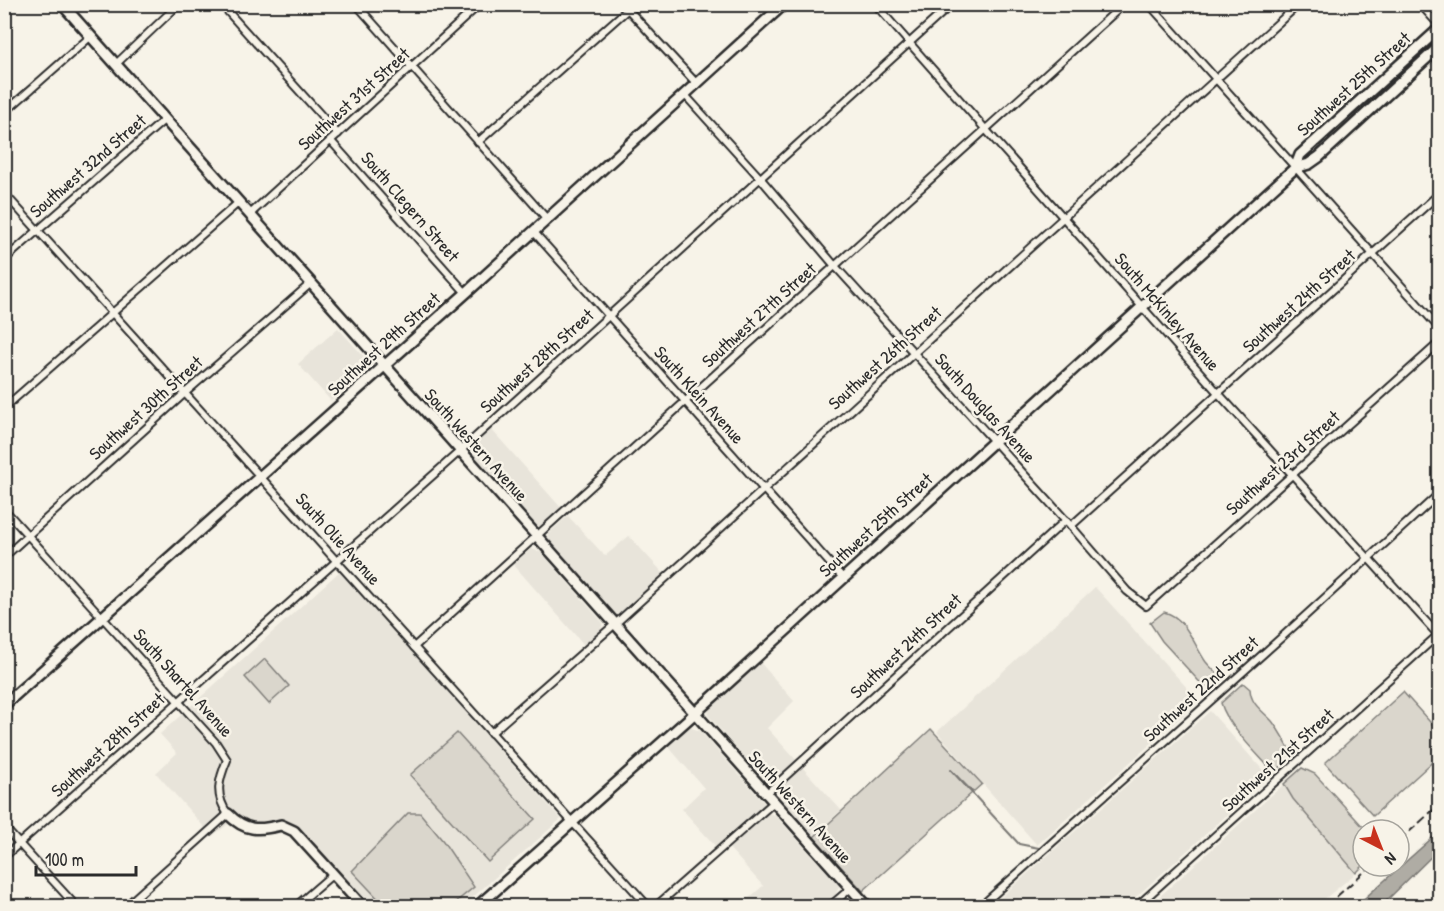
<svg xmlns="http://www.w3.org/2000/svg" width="1444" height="911" font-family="'Patrick Hand',sans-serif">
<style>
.built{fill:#e8e4da}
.green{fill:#dad6cc;stroke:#82807c;stroke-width:1.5}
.water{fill:#afaca4;stroke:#7a7874;stroke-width:1.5}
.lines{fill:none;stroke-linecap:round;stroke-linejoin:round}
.stream{stroke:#7a7874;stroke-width:2}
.street-casing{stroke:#2b2b2b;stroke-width:10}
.secondary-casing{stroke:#2b2b2b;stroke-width:14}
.street{stroke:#f7f3e8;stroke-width:6}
.secondary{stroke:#f7f3e8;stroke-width:9}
.rail{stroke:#2b2b2b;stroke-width:2;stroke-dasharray:9 4.5;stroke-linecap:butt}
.labels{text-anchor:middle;stroke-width:5;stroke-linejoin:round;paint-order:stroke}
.street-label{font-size:18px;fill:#2b2b2b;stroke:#f7f3e8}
</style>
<rect width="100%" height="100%" fill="#f7f3e8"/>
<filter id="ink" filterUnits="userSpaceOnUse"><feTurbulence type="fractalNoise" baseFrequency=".0167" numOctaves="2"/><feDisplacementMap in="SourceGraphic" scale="12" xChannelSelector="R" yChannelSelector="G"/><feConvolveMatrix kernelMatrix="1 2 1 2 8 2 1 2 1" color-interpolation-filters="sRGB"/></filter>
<g filter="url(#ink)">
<!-- built -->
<g class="built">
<polygon points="338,328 367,360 368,367 331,401 298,364"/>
<polygon points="491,429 563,510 543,527 535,526 471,455 470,450 473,445"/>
<polygon points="568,516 605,556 629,536 664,574 623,612 617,614 613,612 550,542 548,534"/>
<polygon points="531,549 541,552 603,623 600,633 585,646 513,564"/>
<polygon points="340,571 561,819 463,906 354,906 288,833 256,834 230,823 212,836 156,773 177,753 160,734"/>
<polygon points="1095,587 1199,701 1037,845 937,732"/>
<polygon points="758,660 794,701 767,728 797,761 771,784 764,781 708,715 710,705"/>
<polygon points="1210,711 1269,777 1126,906 991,906"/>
<polygon points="689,727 700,731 765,804 717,848 682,809 704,788 667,745"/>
<polygon points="802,767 841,810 813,836 778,796 781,787"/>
<polygon points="1284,784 1293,799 1356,873 1316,906 1149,906"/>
<polygon points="768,813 775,815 839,886 834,898 824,906 746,906 743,903 763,886 729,848"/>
</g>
<!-- green -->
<g class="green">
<path d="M1164 612C1186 617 1194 645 1206 662 1210 667 1215 671 1219 676L1216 682 1207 690 1162 641 1150 623Z"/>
<polygon points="265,659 289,686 269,704 245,677"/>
<path d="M1243 683 1250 689C1251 705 1262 710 1272 721 1280 731 1286 744 1293 755L1274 773C1258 754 1228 727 1221 703Z"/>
<polygon points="1403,692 1439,732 1439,756 1373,816 1325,763"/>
<polygon points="931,729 982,784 973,792 951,770 972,793 863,891 814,837"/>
<polygon points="457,733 535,819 488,862 410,775"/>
<polygon points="1302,768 1315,774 1366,830 1363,830 1363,866 1356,873 1293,799 1284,784"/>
<polygon points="408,813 420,813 443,841 474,887 451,906 385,906 352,871"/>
</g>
<!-- water -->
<polygon class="water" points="1439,832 1439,849 1381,906 1356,906"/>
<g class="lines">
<!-- stream -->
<polyline class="stream" points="951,770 1019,844 1039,848"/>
<defs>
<g id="street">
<polyline points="221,4 338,134"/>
<polyline points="356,4 547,219"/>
<polyline points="623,4 697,84"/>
<polyline points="875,4 1219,394 1440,637"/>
<polyline points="1149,4 1440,329"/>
<polyline points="1420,4 1440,26"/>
<polyline points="115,65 179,4"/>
<polyline points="685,95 761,179 835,266 1071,526 1127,591 1146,606 1440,342"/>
<polyline points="4,113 90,37"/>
<polyline points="331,141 466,293"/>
<polyline points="478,142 628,9"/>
<polyline points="4,193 648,906"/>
<polyline points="249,215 480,4"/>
<polyline points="533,231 843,578"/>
<polyline points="4,260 164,120"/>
<polyline points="4,408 238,203"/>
<path d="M4 509 216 743 227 760C219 779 214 795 228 814L126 906"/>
<polyline points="1071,526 1440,193"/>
<polyline points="4,557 185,393 310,284"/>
<polyline points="414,647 1124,4"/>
<polyline points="491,733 614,625 1299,4"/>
<polyline points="766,794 1066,520"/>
<polyline points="4,827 76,906"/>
<polyline points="4,857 459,452 952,4"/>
<polyline points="296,906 333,874"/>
<polyline points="656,906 774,802"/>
<polyline points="830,906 851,888"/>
<polyline points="981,906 1282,637 1440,493"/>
<polyline points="1137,906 1438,635"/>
</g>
<g id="secondary">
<polyline points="62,4 867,906"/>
<polyline points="1295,168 1300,155 1440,28"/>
<polyline points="4,705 466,293 784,4"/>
<path d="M228 814C245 831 258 831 281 825L294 831 362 906"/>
<polyline points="478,906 694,714 1295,168 1309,164 1319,157 1440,46"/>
</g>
</defs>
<!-- street casing -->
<use href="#street" class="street-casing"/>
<!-- secondary casing -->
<use href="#secondary" class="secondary-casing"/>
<!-- street -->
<use href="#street" class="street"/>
<!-- secondary -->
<use href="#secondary" class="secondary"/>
<!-- rail -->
<g class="rail">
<polyline points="1399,841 1440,804"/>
<polyline points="1326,906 1371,866"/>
</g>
</g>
</g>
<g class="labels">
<!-- street labels -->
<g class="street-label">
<text transform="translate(1354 84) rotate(-42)" y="6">Southwest 25th Street</text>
<text transform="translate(354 99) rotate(-42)" y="6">Southwest 31st Street</text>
<text transform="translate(88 166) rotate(-41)" y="6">Southwest 32nd Street</text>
<text transform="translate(410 207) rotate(49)" y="6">South Clegern Street</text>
<text transform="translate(1299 301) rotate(-42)" y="6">Southwest 24th Street</text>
<text transform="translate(1167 312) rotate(49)" y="6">South McKinley Avenue</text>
<text transform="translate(759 315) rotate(-42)" y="6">Southwest 27th Street</text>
<text transform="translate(384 344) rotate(-42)" y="6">Southwest 29th Street</text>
<text transform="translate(885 358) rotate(-42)" y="6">Southwest 26th Street</text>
<text transform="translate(537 361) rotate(-42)" y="6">Southwest 28th Street</text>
<text transform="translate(699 395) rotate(48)" y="6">South Klein Avenue</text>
<text transform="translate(146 408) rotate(-42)" y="6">Southwest 30th Street</text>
<text transform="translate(985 408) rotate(48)" y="6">South Douglas Avenue</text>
<text transform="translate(476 445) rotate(48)" y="6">South Western Avenue</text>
<text transform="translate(1283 463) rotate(-42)" y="6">Southwest 23rd Street</text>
<text transform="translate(876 525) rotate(-42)" y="6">Southwest 25th Street</text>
<text transform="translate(338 539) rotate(48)" y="6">South Olie Avenue</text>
<text transform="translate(906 646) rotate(-43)" y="6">Southwest 24th Street</text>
<text transform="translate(183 683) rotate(48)" y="6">South Shartel Avenue</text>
<text transform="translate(1201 689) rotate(-42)" y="6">Southwest 22nd Street</text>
<text transform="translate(108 745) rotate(-42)" y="6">Southwest 28th Street</text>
<text transform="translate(1278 760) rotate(-42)" y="6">Southwest 21st Street</text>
<text transform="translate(800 807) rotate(48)" y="6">South Western Avenue</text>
</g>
</g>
<!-- margin -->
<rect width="1444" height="911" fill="none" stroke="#f7f3e8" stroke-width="24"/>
<rect x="12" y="12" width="1420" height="887" fill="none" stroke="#2b2b2b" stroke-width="2" filter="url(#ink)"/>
<!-- north arrow -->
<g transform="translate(1381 848) rotate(138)"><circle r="28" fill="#f7f3e8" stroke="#a5a39c" stroke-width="1.5"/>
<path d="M0-4.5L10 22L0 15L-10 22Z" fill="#c8321e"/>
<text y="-9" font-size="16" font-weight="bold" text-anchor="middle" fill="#2b2b2b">N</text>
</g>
<!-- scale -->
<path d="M36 866v9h100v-9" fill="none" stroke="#2b2b2b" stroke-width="3"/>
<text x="45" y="866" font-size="18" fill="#2b2b2b" stroke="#f7f3e8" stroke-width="4.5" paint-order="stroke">100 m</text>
</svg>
